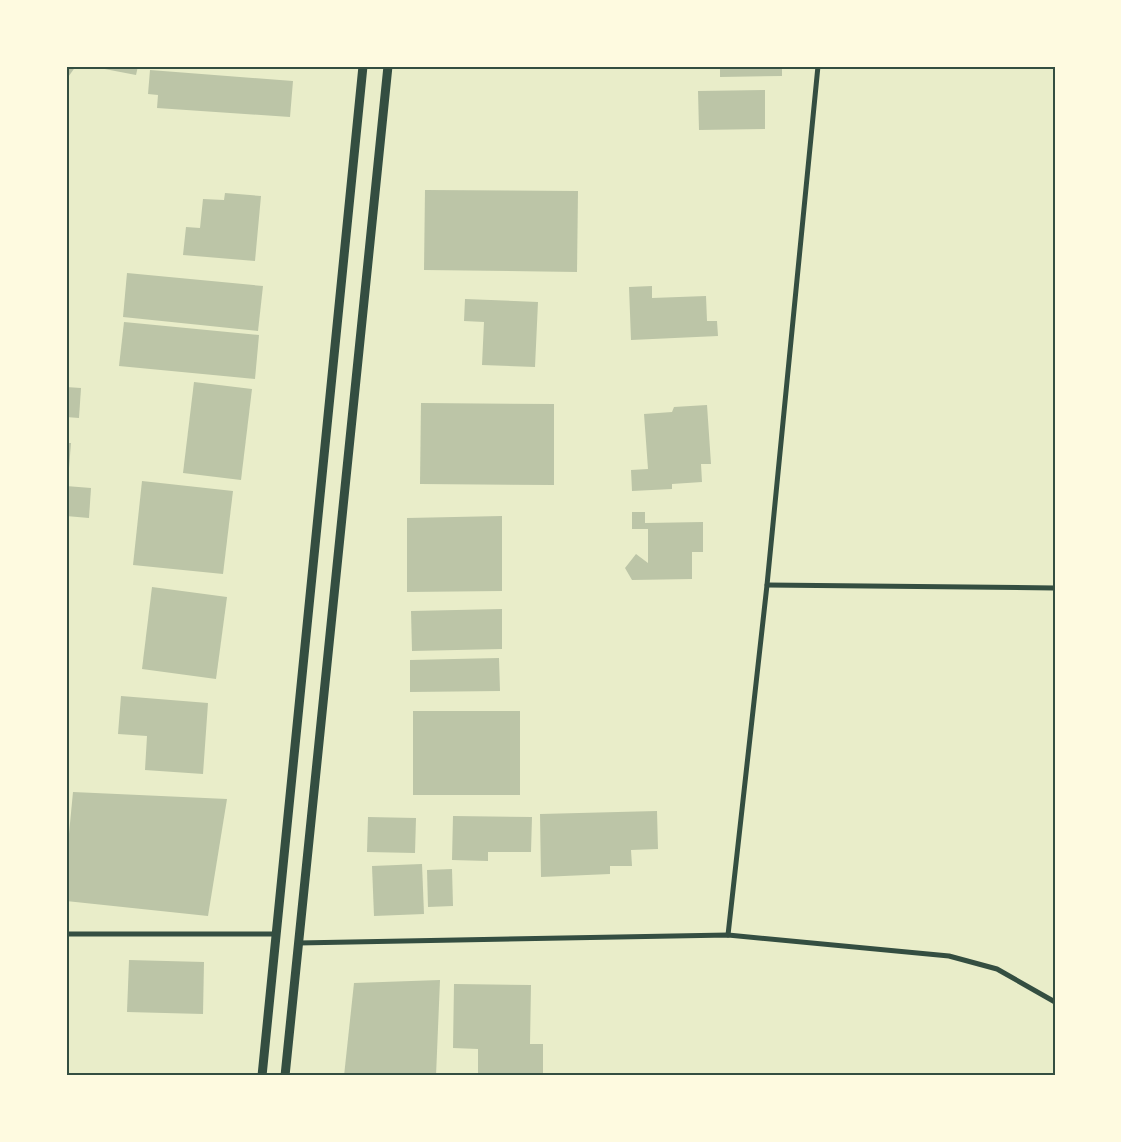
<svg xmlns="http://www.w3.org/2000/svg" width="1121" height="1142" font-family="Figtree,sans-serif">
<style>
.building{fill:#bcc5a7}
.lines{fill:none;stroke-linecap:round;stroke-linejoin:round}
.minor{stroke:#344e41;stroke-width:5}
.tertiary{stroke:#344e41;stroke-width:9}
.neatline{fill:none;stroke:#344e41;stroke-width:2}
</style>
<rect width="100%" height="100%" fill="#e9edc9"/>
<!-- building -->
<g class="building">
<polygon points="66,66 76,66 66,80"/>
<polygon points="89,66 138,66 136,75"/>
<rect x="561" y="66" width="44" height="2"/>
<polygon points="720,66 782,66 782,76 720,77"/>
<polygon points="150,70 293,81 290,117 157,108 158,95 148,94"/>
<polygon points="765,90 765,129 699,130 698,91"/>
<polygon points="425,190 578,191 577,272 424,270"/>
<polygon points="225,193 261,196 255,261 183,255 186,227 200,228 203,199 224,200"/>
<polygon points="127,273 263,286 258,331 123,317"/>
<polygon points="652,286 652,298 706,296 707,321 717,321 718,336 631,340 629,287"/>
<polygon points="465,299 538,302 535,367 482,365 484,322 464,321"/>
<polygon points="124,322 259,335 255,379 119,366"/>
<polygon points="194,382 252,389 241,480 183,473"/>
<polygon points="66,387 81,388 79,418 66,417"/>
<polygon points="421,403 554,404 554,485 420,484"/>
<polygon points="707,405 711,464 701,464 702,482 672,484 672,489 632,491 631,470 648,469 644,414 672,412 674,407"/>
<polygon points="66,443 71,443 69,468 66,467"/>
<polygon points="142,481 233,491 223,574 133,565"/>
<polygon points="66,486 91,488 89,518 66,516"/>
<polygon points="632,512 645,512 645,523 703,522 703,552 692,552 692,579 632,580 625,568 636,554 648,563 648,529 632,529"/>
<polygon points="502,516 502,591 407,592 407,518"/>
<polygon points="152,587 227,597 216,679 142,669"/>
<polygon points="502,609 502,649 412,651 411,611"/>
<polygon points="499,658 500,691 410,692 410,660"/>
<polygon points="121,696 208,703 203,774 145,770 147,736 118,734"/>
<rect x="413" y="711" width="107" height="84"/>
<polygon points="73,792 227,799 208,916 66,901 66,865"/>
<polygon points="657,811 658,849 631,850 632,866 610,866 610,874 541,877 540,814"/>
<polygon points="453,816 532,817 531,852 488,852 488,861 452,860"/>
<polygon points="368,817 416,818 415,853 367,852"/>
<polygon points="422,864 424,914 374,916 372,866"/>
<polygon points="452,869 453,906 428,907 427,870"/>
<polygon points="129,960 204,962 203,1014 127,1012"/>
<polygon points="440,980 436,1076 344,1076 354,983"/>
<polygon points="454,984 531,985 530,1044 543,1044 543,1076 478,1076 478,1049 453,1048"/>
</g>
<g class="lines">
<!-- minor -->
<g class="minor">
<polyline points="767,585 1055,588"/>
<polyline points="66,934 276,934"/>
<polyline points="728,935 767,585 818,66"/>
<polyline points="298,943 728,935 949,956 997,969 1055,1002"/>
</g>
<!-- tertiary -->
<g class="tertiary">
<polyline points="262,1076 363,66"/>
<polyline points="285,1076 388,66"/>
</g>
</g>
<!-- border -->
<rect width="1121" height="1142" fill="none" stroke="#fefae0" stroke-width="135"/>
<rect x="68" y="68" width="986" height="1006" class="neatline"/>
</svg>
